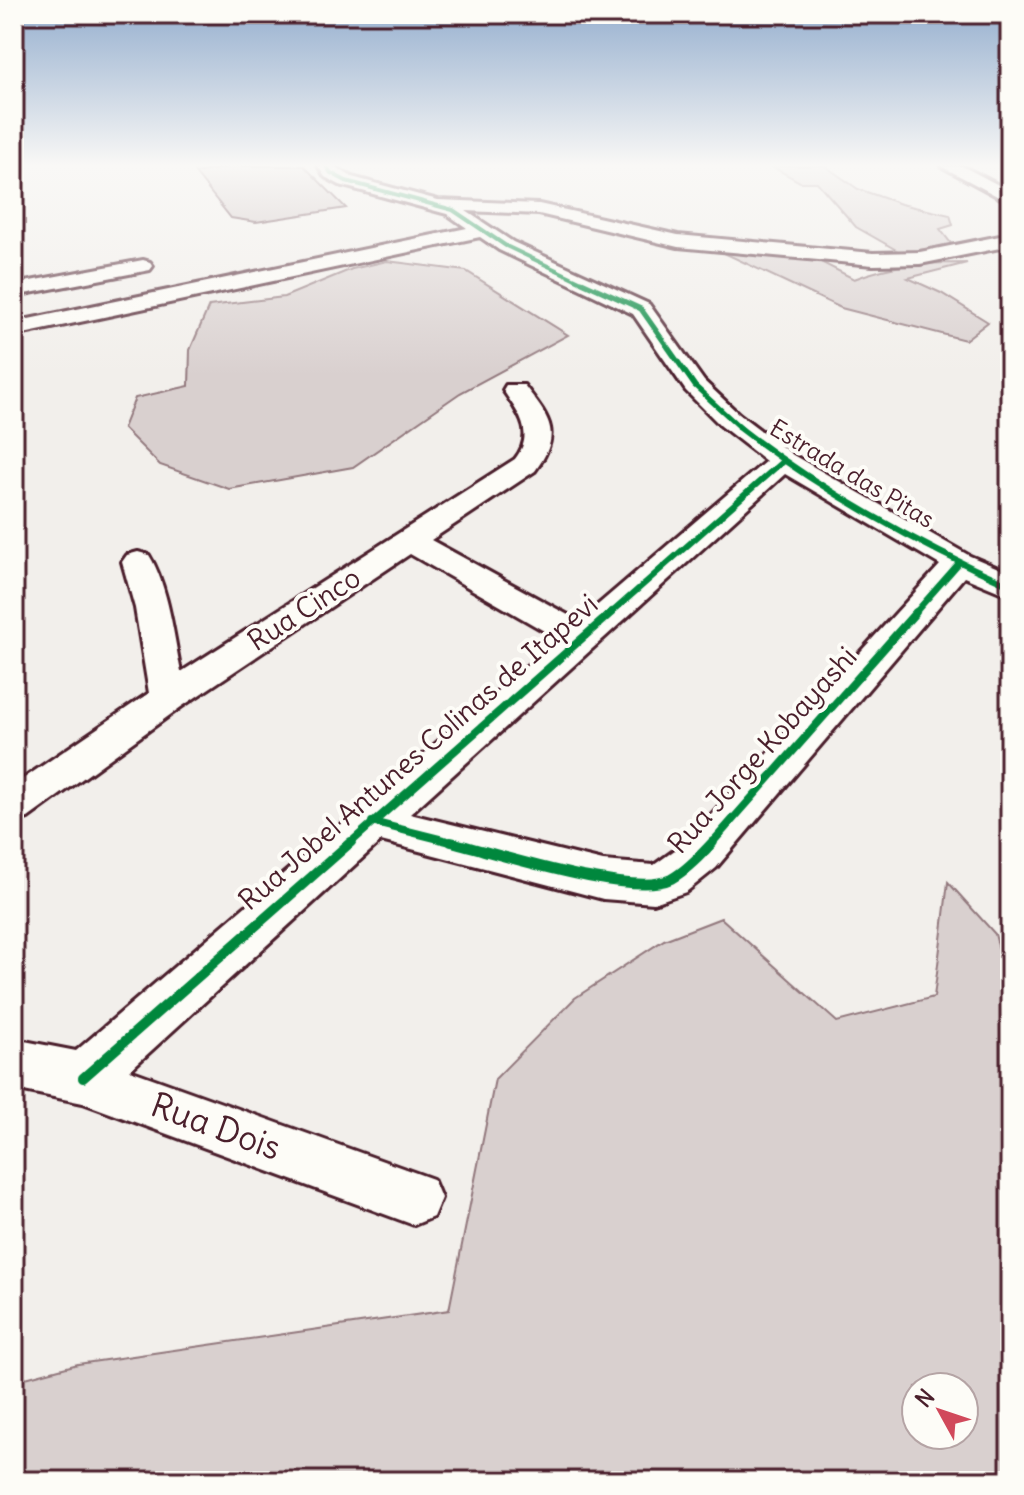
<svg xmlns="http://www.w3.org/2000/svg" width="1024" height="1495" font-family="Delius,sans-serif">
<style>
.green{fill:#d9d0cf;stroke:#92787d;stroke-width:2;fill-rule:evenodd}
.building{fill:#c8bbbb;stroke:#4a1f2b;stroke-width:2}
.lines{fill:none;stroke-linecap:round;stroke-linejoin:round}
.minor-casing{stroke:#4a1f2b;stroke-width:6}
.minor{fill:#fdfcf7;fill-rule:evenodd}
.cycleway-far4-casing{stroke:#fdfcf7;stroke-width:6}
.cycleway-far3-casing{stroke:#fdfcf7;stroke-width:8}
.cycleway-far2-casing{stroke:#fdfcf7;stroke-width:10}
.cycleway-far1-casing{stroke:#fdfcf7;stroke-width:13}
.cycleway-casing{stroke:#fdfcf7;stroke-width:15}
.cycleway-far4{stroke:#00873e;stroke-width:4}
.cycleway-far3{stroke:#00873e;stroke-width:5}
.cycleway-far2{stroke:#00873e;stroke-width:6}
.cycleway-far1{stroke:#00873e;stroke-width:8}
.cycleway{stroke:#00873e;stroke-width:10}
.labels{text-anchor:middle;stroke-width:8;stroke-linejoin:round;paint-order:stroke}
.far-street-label{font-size:24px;fill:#4a1f2b;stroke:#fdfcf7}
.street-label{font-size:28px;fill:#4a1f2b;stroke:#fdfcf7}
.near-street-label{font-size:34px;fill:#4a1f2b;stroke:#fdfcf7}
</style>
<rect width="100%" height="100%" fill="#f2efeb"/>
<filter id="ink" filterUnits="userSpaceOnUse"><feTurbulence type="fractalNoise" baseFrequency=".0125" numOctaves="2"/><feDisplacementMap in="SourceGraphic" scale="16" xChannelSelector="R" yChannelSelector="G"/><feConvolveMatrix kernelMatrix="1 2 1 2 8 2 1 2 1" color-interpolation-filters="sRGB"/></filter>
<g filter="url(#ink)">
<!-- green -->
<g class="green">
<polygon points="771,166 825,166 858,189 901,204 950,215 953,225 940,229 953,246 900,252 856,227 817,182 800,182"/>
<path d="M722 252 815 259 854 279C895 263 924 263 967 263L908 278 941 293 988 322 965 340 841 308Z"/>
<polygon points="387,261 466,271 568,335 460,393 353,467 229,489 160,465 123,428 135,398 189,386 190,350 209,306 284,297 352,269"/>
<path d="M948 882 995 934 1010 993V1481H14V1381L78 1364 449 1310 495 1079 575 998 664 940 721 918 837 1022 934 997ZM916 1387H964V1435H916Z"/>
</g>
<!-- building -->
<polygon class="building" points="235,166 304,166 346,208 256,222 231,218 195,173"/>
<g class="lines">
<defs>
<g id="minor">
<path d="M318 166H334L352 177 438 200 539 204 678 235 873 253 920 252 1010 234V246L920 264 873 265 678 247 539 214 466 211 513 242 649 304 704 381 739 414 793 455 970 556 1010 573V596L964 577 716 868 686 892 654 903 603 899 381 841 130 1070 433 1179 441 1198 433 1217 414 1225 83 1103 14 1089V1039L76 1051 558 639 410 554 181 707 28 818 14 822V785L149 693 135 608 122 562 127 555 138 552 149 555C168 585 174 637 181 672L515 459C536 433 518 413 503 390L506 385H524C550 419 563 433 535 471L431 540 579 621 766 461 721 426 686 391 633 314 499 250 480 237 14 336V322L467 228 447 214 340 185 325 177ZM785 474 940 565 686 842 654 865 603 861 410 814Z"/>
<polygon points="941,166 962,166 1010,191 1010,203"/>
<polygon points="143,260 150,262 153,266 150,270 14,296 14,284"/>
</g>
</defs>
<!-- minor casing -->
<use href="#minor" class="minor-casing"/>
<!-- minor -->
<use href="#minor" class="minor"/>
<defs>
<polyline id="cycleway-far4" points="326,166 331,173 346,181 453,210 506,246 586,284"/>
<polyline id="cycleway-far3" points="582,282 641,309 695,386 743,430"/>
<g id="cycleway-far2">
<path d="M740 428C817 488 920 546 1010 585"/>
<polyline points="610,614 783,461"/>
<polyline points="914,614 959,563"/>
</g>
<g id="cycleway-far1">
<polyline points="372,822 459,844"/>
<polyline points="349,844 612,612"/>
<polyline points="711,844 916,612"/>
</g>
<g id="cycleway">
<path d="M451 842C496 853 633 898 671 879 686 871 701 855 713 842"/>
<polyline points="83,1078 351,842"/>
</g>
</defs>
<!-- cycleway-far4 casing -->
<use href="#cycleway-far4" class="cycleway-far4-casing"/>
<!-- cycleway-far3 casing -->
<use href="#cycleway-far3" class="cycleway-far3-casing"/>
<!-- cycleway-far2 casing -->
<use href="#cycleway-far2" class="cycleway-far2-casing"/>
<!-- cycleway-far1 casing -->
<use href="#cycleway-far1" class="cycleway-far1-casing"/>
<!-- cycleway casing -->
<use href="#cycleway" class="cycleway-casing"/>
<!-- cycleway-far4 -->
<use href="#cycleway-far4" class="cycleway-far4"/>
<!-- cycleway-far3 -->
<use href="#cycleway-far3" class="cycleway-far3"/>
<!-- cycleway-far2 -->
<use href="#cycleway-far2" class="cycleway-far2"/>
<!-- cycleway-far1 -->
<use href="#cycleway-far1" class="cycleway-far1"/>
<!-- cycleway -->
<use href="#cycleway" class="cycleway"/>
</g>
</g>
<!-- sky -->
<linearGradient id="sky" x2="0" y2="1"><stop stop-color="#94aece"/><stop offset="0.44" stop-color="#f9f8f6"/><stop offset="1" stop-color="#f9f8f6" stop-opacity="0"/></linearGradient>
<rect width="1024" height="375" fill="url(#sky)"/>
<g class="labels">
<!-- far-street labels -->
<g class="far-street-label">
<text transform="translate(852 474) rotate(31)" y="8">Estrada das Pitas</text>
</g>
<!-- street labels -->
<g class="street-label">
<text transform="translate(304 609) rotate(-33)" y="10">Rua Cinco</text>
<text transform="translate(762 750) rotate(-48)" y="10">Rua Jorge Kobayashi</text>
<text transform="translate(418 752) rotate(-41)" y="10">Rua Jobel Antunes Colinas de Itapevi</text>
</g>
<!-- near-street labels -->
<g class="near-street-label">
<text transform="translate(216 1126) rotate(20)" y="12">Rua Dois</text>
</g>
</g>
<!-- margin -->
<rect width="1024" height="1495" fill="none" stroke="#fdfcf7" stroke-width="48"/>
<rect x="24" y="24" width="976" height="1447" fill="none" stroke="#4a1f2b" stroke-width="3" filter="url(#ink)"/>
<!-- north arrow -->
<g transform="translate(940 1411) rotate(310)"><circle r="38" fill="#fdfcf7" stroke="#b5a4a5" stroke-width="2"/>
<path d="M0-6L14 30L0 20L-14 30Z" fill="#d1495b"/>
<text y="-12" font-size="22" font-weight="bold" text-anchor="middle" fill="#4a1f2b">N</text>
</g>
</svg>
